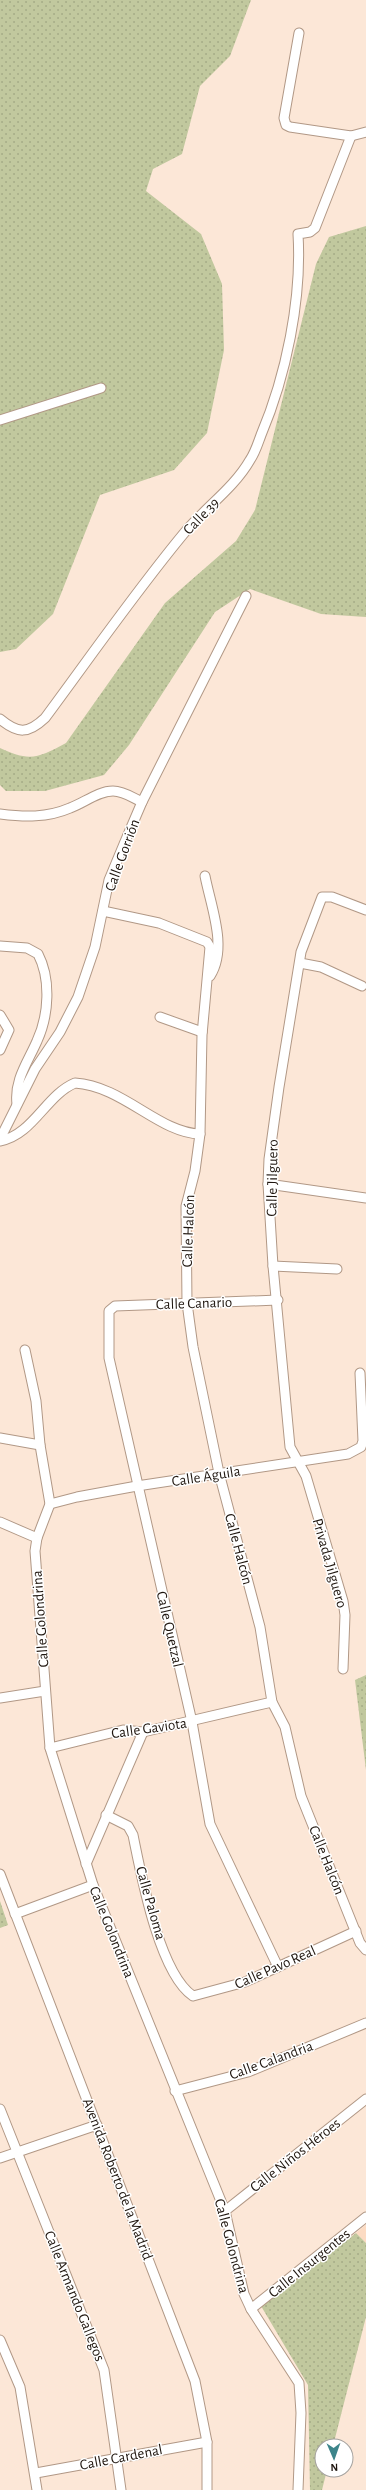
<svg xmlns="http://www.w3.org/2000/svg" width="366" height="2490" font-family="'Alegreya Sans',sans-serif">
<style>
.built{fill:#fcdbc3}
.grass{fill:url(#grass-dots)}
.garden{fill:#c1c89e}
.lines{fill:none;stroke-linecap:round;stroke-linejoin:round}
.street-casing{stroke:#b19886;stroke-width:11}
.street{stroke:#fff;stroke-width:9}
.labels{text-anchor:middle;stroke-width:3;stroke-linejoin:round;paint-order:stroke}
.street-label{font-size:15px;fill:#1f160f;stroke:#fff}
</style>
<defs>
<pattern id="grass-dots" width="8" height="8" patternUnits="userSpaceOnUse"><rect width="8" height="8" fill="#c1c89e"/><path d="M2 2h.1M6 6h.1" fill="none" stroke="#a5ab87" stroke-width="1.8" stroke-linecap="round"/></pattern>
</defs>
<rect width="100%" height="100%" fill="#fce7d7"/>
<!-- built -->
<polygon class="built" points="366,2225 366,2243 356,2233"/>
<!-- grass -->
<g class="grass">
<polygon points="0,0 251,0 230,56 200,86 182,154 153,169 146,191 201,234 222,284 224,350 207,433 174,470 100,495 53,614 16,649 0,652"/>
<path d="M366 226V617L321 614 250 589 215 612 129 745 104 775 45 791H6L0 785V748C29 762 39 758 66 743L165 603 236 541 255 510 316 264 329 237Z"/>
<polygon points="366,1675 366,1770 355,1680"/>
<polygon points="0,1901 8,1925 0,1928"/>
<polygon points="356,2233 366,2243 366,2317 333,2446 322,2446 322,2470 327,2470 322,2490 310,2490 308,2385 261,2306"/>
</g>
<!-- garden -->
<polygon class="garden" points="362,1710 366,1710 366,1745"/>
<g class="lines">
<defs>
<g id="street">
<polyline points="299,33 284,118 286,125 290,127 351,136 366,132"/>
<polyline points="0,420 101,388"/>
<path d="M0 719C18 734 28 734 45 718 91 656 136 591 185 532 206 507 234 488 250 460 255 453 258 443 261 435 286 376 302 299 298 234L310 232 315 228 351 136"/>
<path d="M0 814C24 817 47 818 70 808 84 803 98 791 113 791 124 791 133 798 142 802"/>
<path d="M205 876C211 907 228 948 210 976"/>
<polyline points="103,911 159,923 207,942 210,947 202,1035 200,1134 195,1171 186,1206 187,1303 193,1347 219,1473 260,1627 272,1702 285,1727 301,1796 360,1943 366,1950"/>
<path d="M0 946 27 948 38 954C51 979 49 1015 37 1041 28 1062 14 1080 17 1104"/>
<polyline points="300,963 321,967 362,986"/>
<polyline points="0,1015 9,1030 0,1050"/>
<polyline points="160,1017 202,1032"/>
<polyline points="0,1139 35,1069 60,1032 78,997 95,947 109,880 124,844 142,802 246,596"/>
<path d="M0 1141C33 1135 46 1095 75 1083 123 1086 159 1133 200 1134"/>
<polyline points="268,1184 366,1198"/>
<polyline points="273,1266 337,1269"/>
<polyline points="278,1300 115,1306 109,1311 109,1358 192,1722 210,1824 278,1967"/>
<polyline points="25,1350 36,1401 40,1445 50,1504 37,1538 35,1551 50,1748 93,1885 225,2211 244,2294 251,2309 299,2383 301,2413 298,2490"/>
<polyline points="0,1438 40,1445"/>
<polyline points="50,1504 77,1497 137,1486 348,1454 361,1447 363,1441 360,1373"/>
<polyline points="0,1522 37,1538"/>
<polyline points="343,1669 345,1615 343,1601 306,1476 290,1447 273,1266 268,1184 269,1159 279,1087 301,952 322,897 332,897 366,910"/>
<polyline points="0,1698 45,1691"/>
<polyline points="50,1748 123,1730 143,1732 272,1702"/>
<path d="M106 1815 128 1826 133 1835C141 1874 159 1973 193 1996L245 1982 356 1931"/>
<polyline points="86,1864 143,1732"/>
<polyline points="0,1874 195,2381 207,2442 207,2490"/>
<polyline points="15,1914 93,1885"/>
<polyline points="175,2091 248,2072 366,2023"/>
<polyline points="0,2109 104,2370 121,2490"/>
<polyline points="0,2158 97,2125"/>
<polyline points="225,2211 366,2099"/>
<polyline points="251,2309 366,2217"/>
<polyline points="0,2340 20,2387 37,2490"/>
<polyline points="36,2473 207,2442"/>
</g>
</defs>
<!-- street casing -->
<use href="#street" class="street-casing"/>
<!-- street -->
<use href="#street" class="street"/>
</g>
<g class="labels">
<!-- street labels -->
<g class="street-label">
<text transform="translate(201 516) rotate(-46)" y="5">Calle 39</text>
<text transform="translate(122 855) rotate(-70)" y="5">Calle Gorrión</text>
<text transform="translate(272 1178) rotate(-89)" y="5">Calle Jilguero</text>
<text transform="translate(188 1231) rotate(-88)" y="5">Calle Halcón</text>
<text transform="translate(194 1303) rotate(-2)" y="5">Calle Canario</text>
<text transform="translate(206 1476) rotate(-9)" y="5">Calle Águila</text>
<text transform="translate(239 1549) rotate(75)" y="5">Calle Halcón</text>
<text transform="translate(330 1563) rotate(74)" y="5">Privada Jilguero</text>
<text transform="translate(40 1619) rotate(-94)" y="5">Calle Golondrina</text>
<text transform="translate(170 1629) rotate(77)" y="5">Calle Quetzal</text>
<text transform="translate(149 1728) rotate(-8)" y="5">Calle Gaviota</text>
<text transform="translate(327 1860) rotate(68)" y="5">Calle Halcón</text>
<text transform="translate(151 1903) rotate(74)" y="5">Calle Paloma</text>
<text transform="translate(112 1932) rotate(68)" y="5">Calle Golondrina</text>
<text transform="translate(275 1967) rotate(-24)" y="5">Calle Pavo Real</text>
<text transform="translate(271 2060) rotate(-20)" y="5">Calle Calandria</text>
<text transform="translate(295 2155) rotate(-38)" y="5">Calle Niños Héroes</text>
<text transform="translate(118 2179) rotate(69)" y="5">Avenida Roberto de la Madrid</text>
<text transform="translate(232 2246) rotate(75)" y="5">Calle Golondrina</text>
<text transform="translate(309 2263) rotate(-39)" y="5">Calle Insurgentes</text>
<text transform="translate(75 2296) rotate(68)" y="5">Calle Armando Gallegos</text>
<text transform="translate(121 2457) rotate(-11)" y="5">Calle Cardenal</text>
</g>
</g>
<!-- north arrow -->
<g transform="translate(334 2458) rotate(178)"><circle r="19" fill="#ffffff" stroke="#a5a29f"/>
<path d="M0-3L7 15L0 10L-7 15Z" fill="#3d858b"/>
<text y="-6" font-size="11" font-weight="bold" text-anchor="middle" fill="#1f160f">N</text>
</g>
</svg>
